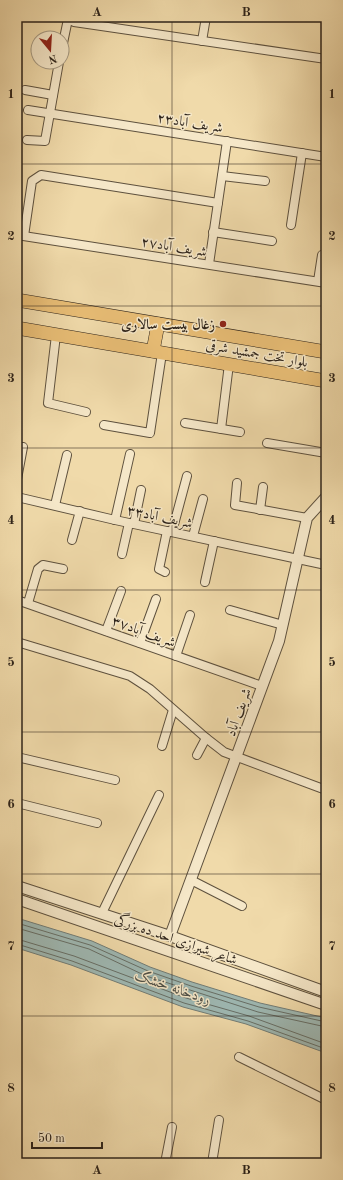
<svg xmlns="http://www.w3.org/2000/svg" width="343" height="1180" font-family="'Old Standard TT',Amiri,serif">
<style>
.water{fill:#9eb8b3;stroke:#717c76}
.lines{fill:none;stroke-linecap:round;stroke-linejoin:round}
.shore{stroke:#666e66;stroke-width:1}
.minor-casing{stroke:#5e513e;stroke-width:10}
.tertiary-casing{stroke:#5e513e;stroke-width:12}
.primary-casing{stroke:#2d231a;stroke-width:14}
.minor{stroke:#f5e7c8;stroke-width:8}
.tertiary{stroke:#f5e7c8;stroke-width:10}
.primary{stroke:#e8bd75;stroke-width:13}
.grid{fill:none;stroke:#2d231a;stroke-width:1;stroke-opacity:0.55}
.poi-dot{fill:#8f2418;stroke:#f5e7c8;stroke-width:1.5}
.labels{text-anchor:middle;stroke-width:3;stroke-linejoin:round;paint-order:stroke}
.street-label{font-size:14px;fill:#2d231a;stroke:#f5e7c8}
.poi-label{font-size:14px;font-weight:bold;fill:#2d231a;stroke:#f5e7c8;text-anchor:end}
.water-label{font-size:15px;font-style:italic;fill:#4f5048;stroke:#f5e7c8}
.neatline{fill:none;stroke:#2d231a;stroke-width:1.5}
.grid-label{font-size:13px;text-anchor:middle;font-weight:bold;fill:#2d231a}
</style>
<rect width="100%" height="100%" fill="#f0daaa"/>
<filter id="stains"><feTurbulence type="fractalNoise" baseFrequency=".005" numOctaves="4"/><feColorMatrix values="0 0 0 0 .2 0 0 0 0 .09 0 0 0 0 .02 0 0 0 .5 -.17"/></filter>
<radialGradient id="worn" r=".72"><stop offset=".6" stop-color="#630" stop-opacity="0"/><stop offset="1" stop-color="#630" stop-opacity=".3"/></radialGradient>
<!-- water -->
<polygon class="water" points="17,918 92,941 150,967 192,982 260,1003 326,1018 326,1053 246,1024 183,1007 71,965 17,948"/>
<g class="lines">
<!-- shore -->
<g class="shore">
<polyline points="17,923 90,945 148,971 191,986 259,1007 326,1022"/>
<polyline points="17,928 89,949 146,976 190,990 258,1012 326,1027"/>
<polyline points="17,939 74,956 186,998 249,1016 326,1044"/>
<polyline points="17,944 72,961 184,1003 248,1021 326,1049"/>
</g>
<defs>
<g id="minor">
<polyline points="64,17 74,22 326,59"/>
<polyline points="202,41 206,17"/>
<polyline points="37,47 38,47"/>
<polyline points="62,48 68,19"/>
<polyline points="25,90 53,95"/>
<polyline points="28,110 326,157"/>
<polyline points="27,140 45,141 59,62"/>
<polyline points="222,176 265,181"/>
<polyline points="291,225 302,153"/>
<polyline points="213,232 272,241"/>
<polyline points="17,235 326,283"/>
<polyline points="24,236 32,181 41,175 218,203"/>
<polyline points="209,264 227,141"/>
<polyline points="318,281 322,255"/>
<polyline points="56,335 48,403 86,412"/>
<polyline points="185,423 240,432"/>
<polyline points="104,425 150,433 162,353"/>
<polyline points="221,429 229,364"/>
<polyline points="267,443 326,453"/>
<polyline points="17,479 23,447"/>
<polyline points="237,483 235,505 307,518"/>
<polyline points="17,497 115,520 326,565"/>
<polyline points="55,505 67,455"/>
<polyline points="260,510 263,487"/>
<polyline points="115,520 130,454"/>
<polyline points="134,524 141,490"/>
<polyline points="172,532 187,476"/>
<polyline points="193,536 203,499"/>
<polyline points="72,540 80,511"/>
<polyline points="122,554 129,523"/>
<polyline points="165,572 159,569 167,531"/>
<polyline points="205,582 214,541"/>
<polyline points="17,600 262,686"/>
<polyline points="28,603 38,569 43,565 63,569"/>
<polyline points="230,610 283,625"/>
<polyline points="106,631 121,591"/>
<polyline points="17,642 130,676 150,689 206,738 224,752 326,790"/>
<polyline points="140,643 156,599"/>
<polyline points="176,656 190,615"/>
<polyline points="162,746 173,710"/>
<polyline points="197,755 206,738"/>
<polyline points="17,757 115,780"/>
<polyline points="17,803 97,823"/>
<polyline points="191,880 242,906"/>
<polyline points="102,913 159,795"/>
<polyline points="239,1057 326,1100"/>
<polyline points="165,1163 172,1127"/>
<polyline points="212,1163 219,1120"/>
</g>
<g id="tertiary">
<polyline points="17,886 170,936 326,992"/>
<polyline points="17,899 326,1005"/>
<polyline points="170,936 279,641 307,518 326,497"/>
</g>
<g id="primary">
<polyline points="17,300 326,352"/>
<polyline points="17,328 326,381"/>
<polyline points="153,351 158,324"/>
</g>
</defs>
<!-- minor casing -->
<use href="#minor" class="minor-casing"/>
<!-- tertiary casing -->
<use href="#tertiary" class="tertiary-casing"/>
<!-- primary casing -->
<use href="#primary" class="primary-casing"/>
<!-- minor -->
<use href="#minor" class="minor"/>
<!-- tertiary -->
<use href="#tertiary" class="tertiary"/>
<!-- primary -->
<use href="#primary" class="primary"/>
</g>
<!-- grid -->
<path class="grid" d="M172 17V1163M17 164H326M17 306H326M17 448H326M17 590H326M17 732H326M17 874H326M17 1016H326"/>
<!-- markers -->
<circle class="poi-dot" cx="223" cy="324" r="4"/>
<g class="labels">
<!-- street labels -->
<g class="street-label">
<text transform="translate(190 122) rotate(9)" y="5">شریف آباد۲۳</text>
<text transform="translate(174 246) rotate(9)" y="5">شریف آباد۲۷</text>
<text transform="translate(257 353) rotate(10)" y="5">بلوار تخت جمشید شرقی</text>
<text transform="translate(160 516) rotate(12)" y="5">شریف آباد۳۳</text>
<text transform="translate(144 631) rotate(20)" y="5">شریف آباد۳۷</text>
<text transform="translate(238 712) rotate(-70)" y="5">شریف آباد</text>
<text transform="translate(176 939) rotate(19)" y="5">شاعر شیرازی احد ده بزرگی</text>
</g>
<!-- poi labels -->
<g class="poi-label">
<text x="215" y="329">زغال بیست سالاری</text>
</g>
<!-- water labels -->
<g class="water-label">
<text transform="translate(173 987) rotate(19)" y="5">رودخانه خشک</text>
</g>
</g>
<!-- margin -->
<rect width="343" height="1180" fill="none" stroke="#f0daaa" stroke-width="44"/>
<!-- north arrow -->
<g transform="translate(50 50) rotate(162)"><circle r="19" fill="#f5e7c8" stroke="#a59982"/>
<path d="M0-3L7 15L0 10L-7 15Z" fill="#8f2418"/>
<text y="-6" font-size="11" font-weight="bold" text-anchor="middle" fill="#2d231a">N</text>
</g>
<!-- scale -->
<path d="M32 1142v6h70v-6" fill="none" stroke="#2d231a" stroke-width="2"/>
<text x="38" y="1142" font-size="12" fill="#2d231a" stroke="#f5e7c8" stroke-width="3" paint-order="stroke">50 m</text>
<rect x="22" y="22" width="299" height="1136" class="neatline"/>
<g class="grid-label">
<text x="97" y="16">A</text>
<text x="246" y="16">B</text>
<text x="11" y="98">1</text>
<text x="332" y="98">1</text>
<text x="11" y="240">2</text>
<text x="332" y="240">2</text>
<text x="11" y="382">3</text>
<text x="332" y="382">3</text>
<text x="11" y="524">4</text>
<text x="332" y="524">4</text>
<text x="11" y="666">5</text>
<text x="332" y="666">5</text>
<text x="11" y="808">6</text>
<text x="332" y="808">6</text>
<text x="11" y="950">7</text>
<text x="332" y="950">7</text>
<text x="11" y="1092">8</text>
<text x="332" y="1092">8</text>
<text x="97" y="1174">A</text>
<text x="246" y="1174">B</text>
</g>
<rect width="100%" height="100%" filter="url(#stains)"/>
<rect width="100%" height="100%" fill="url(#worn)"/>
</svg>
